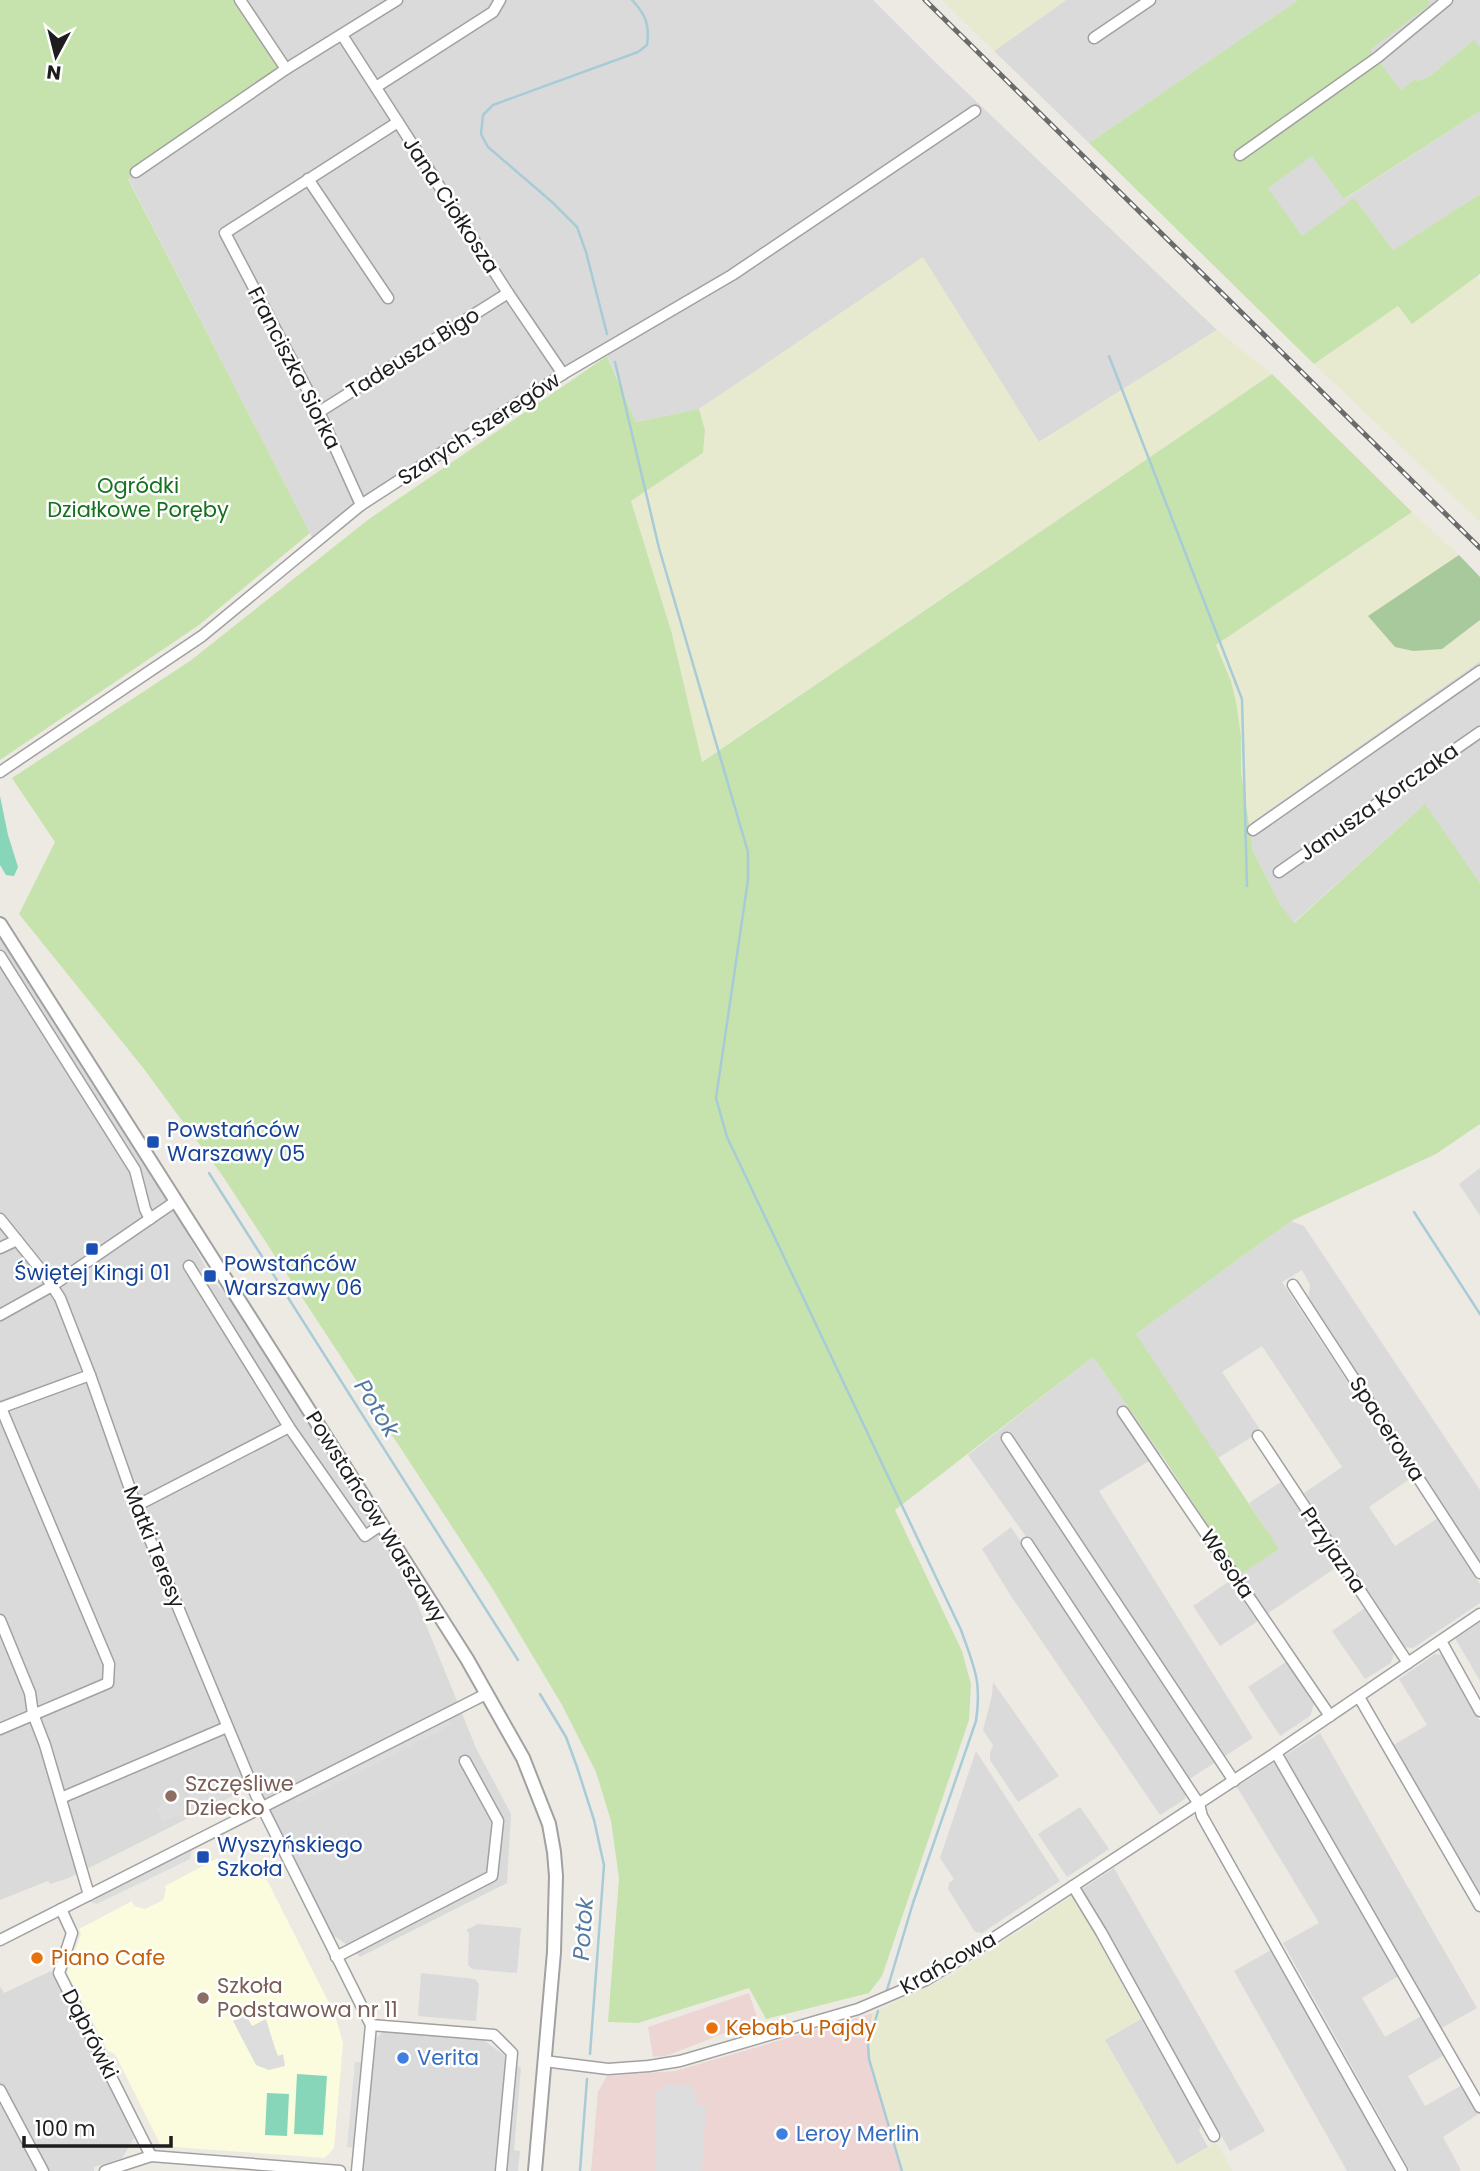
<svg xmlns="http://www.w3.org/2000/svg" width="1480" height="2171" font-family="Poppins,sans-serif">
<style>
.residential{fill:#dbdada}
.commercial{fill:#edd5d4}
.education{fill:#fbfcdd}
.farmland{fill:#e8ead0}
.grass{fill:#c6e3ad}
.forest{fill:#a8c99b}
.pitch{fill:#87d6b9}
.parking{fill:#ddd}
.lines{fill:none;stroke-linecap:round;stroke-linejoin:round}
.stream{stroke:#a7cbd7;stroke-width:2.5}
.minor-casing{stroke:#a1a1a1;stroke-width:13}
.tertiary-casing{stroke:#a1a1a1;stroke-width:16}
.minor{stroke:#fff;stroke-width:10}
.tertiary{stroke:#fff;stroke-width:12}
.rail-casing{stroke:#6b6b6b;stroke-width:5}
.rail{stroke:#fff;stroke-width:2.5;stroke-dasharray:8;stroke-linecap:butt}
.transit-dot{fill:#1a4fb4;stroke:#fff;stroke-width:2.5}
.education-dot{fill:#8d6e63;stroke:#fff;stroke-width:2.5}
.food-dot{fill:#e8710a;stroke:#fff;stroke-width:2.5}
.shop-dot{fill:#3f7fe0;stroke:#fff;stroke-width:2.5}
.labels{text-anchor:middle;stroke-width:5;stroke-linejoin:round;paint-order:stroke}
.street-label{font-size:21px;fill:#1d1d1d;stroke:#fff}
.park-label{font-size:21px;fill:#15711e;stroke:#fff}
.transit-label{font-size:21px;fill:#164399;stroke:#fff;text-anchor:start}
.education-label{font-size:21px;fill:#785e54;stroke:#fff;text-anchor:start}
.food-label{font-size:21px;fill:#c56008;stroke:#fff;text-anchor:start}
.shop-label{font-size:21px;fill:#366cbe;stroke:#fff;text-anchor:start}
.water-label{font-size:23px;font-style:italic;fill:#5279a3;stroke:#fff}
</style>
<rect width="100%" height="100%" fill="#edeae3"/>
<!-- residential -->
<g class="residential">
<polygon points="240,0 873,0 937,64 1217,330 1039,442 784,353 699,409 636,422 605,350 417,468 315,543 128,178 286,69"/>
<polygon points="1066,0 1298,0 1089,143 994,51"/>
<polygon points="1428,0 1480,0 1480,47 1474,41 1430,76 1418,81 1415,79 1401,90 1369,50 1430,4"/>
<polygon points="1480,111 1480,194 1393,250 1354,199 1302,237 1267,188 1312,155 1345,199"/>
<polygon points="1480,661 1480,883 1424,805 1293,923 1280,904 1253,851 1249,824"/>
<polygon points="0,937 142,1160 185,1229 213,1281 229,1297 393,1555 418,1605 476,1748 511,1814 507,1883 360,1957 348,1945 326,1931 256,1784 69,1878 50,1884 48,1881 0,1900"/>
<polygon points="1480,1168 1480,1216 1459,1184"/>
<polygon points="1291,1221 1304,1226 1480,1490 1480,1563 1308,1302 1310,1285 1302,1270 1282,1282 1411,1478 1369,1507 1395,1546 1438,1518 1480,1584 1480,1603 1413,1648 1403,1647 1304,1493 1342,1467 1262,1346 1222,1372 1261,1431 1218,1458 1136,1334"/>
<polygon points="1093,1357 1161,1454 1099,1491 1253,1738 1188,1780 1044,1562 968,1455"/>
<polygon points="1282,1481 1337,1567 1267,1614 1240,1575 1278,1549 1249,1503"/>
<polygon points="1011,1527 1186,1792 1185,1799 1160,1815 1009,1593 982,1549"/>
<polygon points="1231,1580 1258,1621 1220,1646 1193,1606"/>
<polygon points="1365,1608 1394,1653 1391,1663 1365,1679 1332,1631"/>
<polygon points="1480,1622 1480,1681 1455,1638"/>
<polygon points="1435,1654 1446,1656 1480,1721 1480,1898 1392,1746 1427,1725 1399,1679"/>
<polygon points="1286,1662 1314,1704 1310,1716 1280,1736 1248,1687"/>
<polygon points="993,1682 1059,1776 1018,1802 990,1760 990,1753 993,1745 983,1730 992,1695"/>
<polygon points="1320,1733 1477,2008 1440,2029 1284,1756"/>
<polygon points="976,1751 1060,1881 982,1933 975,1932 948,1889 949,1883 954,1879 940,1858"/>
<polygon points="1273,1763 1279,1764 1400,1975 1362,1998 1385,2037 1423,2015 1446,2054 1408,2076 1425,2106 1464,2084 1480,2113 1443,2137 1461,2170 1459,2171 1410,2171 1283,1943 1319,1923 1237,1787"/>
<polygon points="1080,1807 1109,1849 1067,1877 1038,1834"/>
<polygon points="1114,1868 1265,2131 1230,2151 1082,1889"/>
<polygon points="478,1924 521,1928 517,1973 472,1969 468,1965 469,1933 466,1930"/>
<polygon points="1273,1949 1396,2171 1347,2171 1234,1971"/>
<polygon points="51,1971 54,1977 58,1978 82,2027 134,2138 122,2158 94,2167 94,2171 0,2171 0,1986 4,1993"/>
<polygon points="421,1973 475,1979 479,1984 476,2021 418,2016"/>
<polygon points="1141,2019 1201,2124 1199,2131 1208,2147 1177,2165 1104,2039"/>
<polygon points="385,2030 481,2038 521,2068 514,2150 520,2151 518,2171 362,2171 374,2040"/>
</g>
<!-- commercial -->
<g class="commercial">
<polygon points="749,1993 758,2020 666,2056 653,2057 648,2027"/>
<polygon points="873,2013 869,2030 869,2059 902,2171 591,2171 598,2092 607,2076 675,2071"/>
</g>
<!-- education -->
<polygon class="education" points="218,1858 220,1864 267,1880 335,2015 343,2043 334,2148 325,2158 161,2146 115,2054 108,2051 67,1973 81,1934 79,1929 132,1901 134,1906 145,1909 163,1900 166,1889 165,1886"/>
<!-- farmland -->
<g class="farmland">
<polygon points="942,0 1066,0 994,51"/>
<polygon points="923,257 1039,442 1217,330 1272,374 701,762 672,634 631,501 703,453 705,430 699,409"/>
<polygon points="1477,276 1480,281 1480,522 1314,364 1398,306 1412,323"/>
<polygon points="1412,512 1459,555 1369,616 1442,649 1480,620 1480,661 1249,824 1241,772 1241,736 1236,702 1231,681 1216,645"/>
<polygon points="1074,1895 1141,2019 1105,2040 1177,2165 1216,2142 1233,2171 902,2171 869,2059 869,2030 873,2013 956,1973"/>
</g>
<!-- grass -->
<g class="grass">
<polygon points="0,0 240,0 286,69 128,179 310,533 199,625 0,760"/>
<polygon points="1298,0 1428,0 1431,4 1370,50 1401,90 1415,79 1418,81 1430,76 1474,40 1480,47 1480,111 1344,199 1312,156 1268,188 1302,236 1354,198 1393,250 1480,194 1480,274 1412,324 1398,306 1314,364 1089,143"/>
<polygon points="607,356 636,422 699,409 705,430 703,453 631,501 672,634 702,762 1272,374 1412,512 1216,645 1231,681 1236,702 1241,736 1241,772 1253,851 1280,904 1294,923 1425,804 1480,883 1480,1124 1436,1154 1291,1221 1136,1334 1279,1549 1240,1575 1161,1454 1093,1357 895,1510 962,1651 971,1684 969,1720 882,1976 869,1993 766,2019 749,1988 638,2023 608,2022 619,1878 611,1821 596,1772 562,1705 492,1588 222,1175 144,1069 19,914 55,842 12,778 190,661 369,519"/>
</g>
<!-- forest -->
<polygon class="forest" points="1459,555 1480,577 1480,620 1442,649 1413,651 1395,647 1368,616"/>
<!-- pitch -->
<g class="pitch">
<polygon points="0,796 8,835 18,867 14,876 6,875 0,865"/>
<polygon points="297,2074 327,2076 323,2135 294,2134"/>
<polygon points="267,2093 289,2094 287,2136 265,2135"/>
</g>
<!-- parking -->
<g class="parking">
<polygon points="449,1720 452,1725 297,1804 294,1799"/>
<polygon points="222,1777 232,1782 237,1792 185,1818 178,1815 163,1822 156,1808 182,1795 184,1799 189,1797 187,1793 198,1788 199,1791 204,1789 203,1785"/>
<polygon points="192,1849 190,1859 97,1904 88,1901"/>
<polygon points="246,2014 252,2026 266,2019 275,2048 278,2056 283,2054 285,2066 269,2070 256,2065 233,2021"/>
<polygon points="355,2062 363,2062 355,2148 347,2147"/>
<polygon points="663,2084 693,2086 692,2093 697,2094 696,2105 706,2106 702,2171 656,2171 656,2091 662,2091"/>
</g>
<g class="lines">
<!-- stream -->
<g class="stream">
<path d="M607 334 586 252 577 227 552 202 488 147 481 134 483 115 493 105 638 52 647 45C650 25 646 15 632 0"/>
<polyline points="1109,356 1242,699 1247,886"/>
<path d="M615 362 659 548 748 852V880L716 1098 727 1137 961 1630C974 1667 982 1681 976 1721L913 1903 887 1990"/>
<polyline points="209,1173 518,1660"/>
<polyline points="1414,1212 1480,1314"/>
<polyline points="540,1694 566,1737 577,1767 594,1820 604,1865 590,2054"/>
<polyline points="878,2011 868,2045 869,2059 902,2171"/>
<polyline points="580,2171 587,2079"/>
</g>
<defs>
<g id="minor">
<polyline points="240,0 286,69"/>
<polyline points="342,35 508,293 563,374"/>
<polyline points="1094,38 1150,0"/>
<polyline points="376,87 493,12 500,0"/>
<polyline points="1240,155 1378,57 1447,0"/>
<polyline points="136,172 286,69 397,0"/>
<polyline points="308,179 388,298"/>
<polyline points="319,412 508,293"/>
<polyline points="361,505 319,412 225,233 398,122"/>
<polyline points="0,772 202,636 361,505 563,374 732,275 975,111"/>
<polyline points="1253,830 1480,671"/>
<polyline points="1279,872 1480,732"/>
<polyline points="0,956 135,1170 145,1209 150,1219"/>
<polyline points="0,1219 45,1275 60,1298 90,1375 136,1506 256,1795 371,2025 357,2171"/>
<polyline points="0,1248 17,1240"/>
<polyline points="189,1266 289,1427 365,1536 381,1525"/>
<polyline points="1293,1285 1480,1573"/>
<polyline points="0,1315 52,1286 176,1201"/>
<polyline points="0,1408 90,1375"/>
<polyline points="1123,1412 1330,1716"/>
<polyline points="1258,1436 1408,1663"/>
<polyline points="1007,1438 1234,1781"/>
<polyline points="136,1506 289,1427"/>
<polyline points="1027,1543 1199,1804 1202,1816 1402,2171"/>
<polyline points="0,1620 30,1693 33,1714 45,1745 89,1895"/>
<polyline points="1441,1641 1480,1711"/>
<polyline points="1359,1697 1480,1906"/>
<polyline points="0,1729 108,1683 109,1664 1,1408"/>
<polyline points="1276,1753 1480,2107"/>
<polyline points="61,1798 227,1727"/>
<polyline points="1073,1886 1101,1932 1214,2136"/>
<polyline points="61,1909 72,1933 59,1973 151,2156"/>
<polyline points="0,1940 486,1694"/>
<polyline points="336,1957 492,1876 498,1821 465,1761"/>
<polyline points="371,2025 494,2035 512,2053 501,2171"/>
<polyline points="544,2061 608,2069 649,2066 680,2061 858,2009 926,1980 977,1949 1268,1758 1480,1614"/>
<polyline points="0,2090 43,2171"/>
<polyline points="105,2171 151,2156 340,2171"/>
</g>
<polyline id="tertiary" points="0,924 467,1659 523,1758 549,1824 554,1852 556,1876 554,1952 535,2171"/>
</defs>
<!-- minor casing -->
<use href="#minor" class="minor-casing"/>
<!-- tertiary casing -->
<use href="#tertiary" class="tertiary-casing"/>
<!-- minor -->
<use href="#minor" class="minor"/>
<!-- tertiary -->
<use href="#tertiary" class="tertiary"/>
<defs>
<polyline id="rail" points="925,0 1480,548"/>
</defs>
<!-- rail casing -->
<use href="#rail" class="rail-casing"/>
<!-- rail -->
<use href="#rail" class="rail"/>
</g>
<!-- markers -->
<g class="transit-dot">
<rect x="146" y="1135" width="14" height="14" rx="3.5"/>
<rect x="85" y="1242" width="14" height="14" rx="3.5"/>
<rect x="203" y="1269" width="14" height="14" rx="3.5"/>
<rect x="196" y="1850" width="14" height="14" rx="3.5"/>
</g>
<g class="education-dot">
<circle cx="171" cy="1796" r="7"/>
<circle cx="203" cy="1998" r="7"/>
</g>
<g class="food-dot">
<circle cx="37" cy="1958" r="7"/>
<circle cx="712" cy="2028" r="7"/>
</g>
<g class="shop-dot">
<circle cx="403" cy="2058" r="7"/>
<circle cx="782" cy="2134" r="7"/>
</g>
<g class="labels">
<!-- street labels -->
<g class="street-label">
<text transform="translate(451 205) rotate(57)" y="7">Jana Ciołkosza</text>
<text transform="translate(413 353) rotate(-32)" y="7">Tadeusza Bigo</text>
<text transform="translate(294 368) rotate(63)" y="7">Franciszka Siorka</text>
<text transform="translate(479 429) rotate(-33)" y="7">Szarych Szeregów</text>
<text transform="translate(1379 802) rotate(-35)" y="7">Janusza Korczaka</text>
<text transform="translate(1387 1429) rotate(57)" y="7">Spacerowa</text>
<text transform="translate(376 1517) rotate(58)" y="7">Powstańców Warszawy</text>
<text transform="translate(154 1547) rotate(68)" y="7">Matki Teresy</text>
<text transform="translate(1333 1550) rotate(56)" y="7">Przyjazna</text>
<text transform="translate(1227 1564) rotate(56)" y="7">Wesoła</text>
<text transform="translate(948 1963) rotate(-29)" y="7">Krańcowa</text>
<text transform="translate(90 2034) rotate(63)" y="7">Dąbrówki</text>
</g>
<!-- park labels -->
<g class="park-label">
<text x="138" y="493">Ogródki<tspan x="138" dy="24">Działkowe Poręby</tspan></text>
</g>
<!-- transit labels -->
<g class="transit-label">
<text x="167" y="1137">Powstańców<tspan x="167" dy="24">Warszawy 05</tspan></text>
<text x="224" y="1271">Powstańców<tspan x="224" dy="24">Warszawy 06</tspan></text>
<text x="92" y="1280" text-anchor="middle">Świętej Kingi 01</text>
<text x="217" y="1852">Wyszyńskiego<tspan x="217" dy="24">Szkoła</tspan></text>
</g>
<!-- education labels -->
<g class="education-label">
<text x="185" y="1791">Szczęśliwe<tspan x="185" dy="24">Dziecko</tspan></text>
<text x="217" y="1993">Szkoła<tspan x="217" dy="24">Podstawowa nr 11</tspan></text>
</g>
<!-- food labels -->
<g class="food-label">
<text x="51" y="1965">Piano Cafe</text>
<text x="726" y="2035">Kebab u Pajdy</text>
</g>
<!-- shop labels -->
<g class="shop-label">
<text x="417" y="2065">Verita</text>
<text x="796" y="2141">Leroy Merlin</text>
</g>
<!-- water labels -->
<g class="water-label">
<text transform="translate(377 1408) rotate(58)" y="8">Potok</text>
<text transform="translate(583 1929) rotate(-86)" y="8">Potok</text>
</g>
</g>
<!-- north arrow -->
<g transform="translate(56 56) rotate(187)" stroke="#ffffff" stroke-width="5" paint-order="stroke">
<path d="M0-5L12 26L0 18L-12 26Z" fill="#1d1d1d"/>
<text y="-10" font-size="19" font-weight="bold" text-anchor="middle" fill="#1d1d1d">N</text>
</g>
<!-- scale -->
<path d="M24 2136v10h147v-10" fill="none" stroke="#1d1d1d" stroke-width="3.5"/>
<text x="35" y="2136" font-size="21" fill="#1d1d1d" stroke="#ffffff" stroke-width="5" paint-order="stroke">100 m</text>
</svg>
